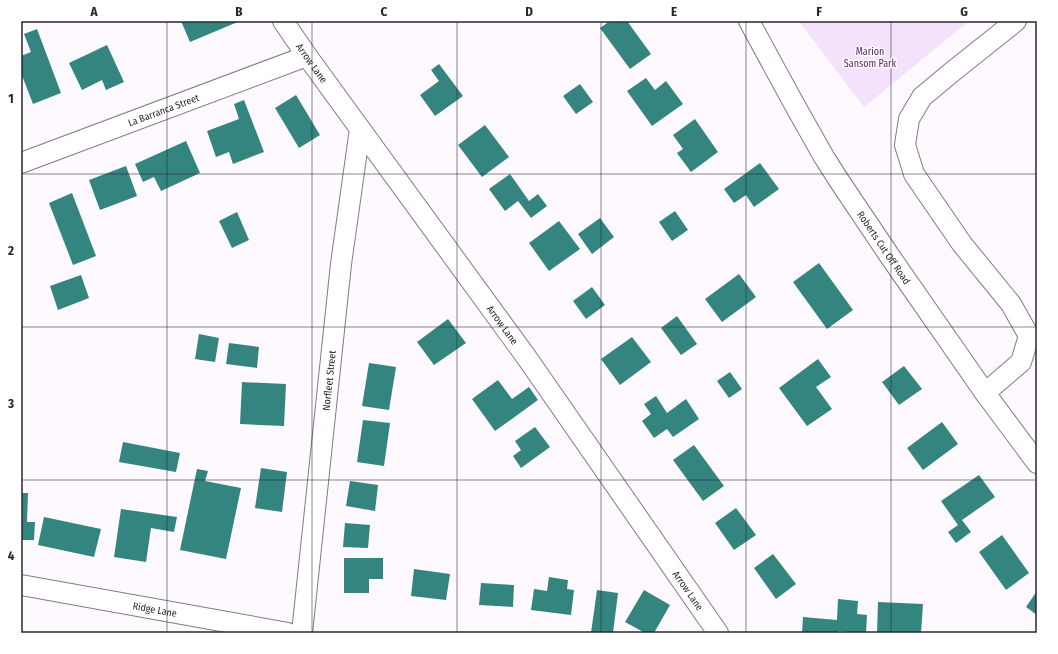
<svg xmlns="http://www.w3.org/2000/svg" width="1058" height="654" font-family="'Fira Sans Condensed',sans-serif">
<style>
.green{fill:#f4e1fb}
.building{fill:#348480}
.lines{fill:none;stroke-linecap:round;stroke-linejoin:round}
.minor-casing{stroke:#827a85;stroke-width:22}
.minor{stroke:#fff;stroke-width:20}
.grid{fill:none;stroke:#2a272b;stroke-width:1;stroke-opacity:0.55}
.labels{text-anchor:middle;stroke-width:3;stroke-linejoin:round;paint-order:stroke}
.park-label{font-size:10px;fill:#522761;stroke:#fff}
.street-label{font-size:10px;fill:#2a272b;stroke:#fff}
.neatline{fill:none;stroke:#2a272b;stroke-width:1.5}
.grid-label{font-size:13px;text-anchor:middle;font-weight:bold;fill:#2a272b}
</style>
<rect width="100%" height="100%" fill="#fdf9fe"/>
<!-- green -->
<polygon class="green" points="799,21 969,21 864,107"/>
<!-- building -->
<g class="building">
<polygon points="181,21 240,21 190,42"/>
<polygon points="610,21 627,21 651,54 630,69 600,28"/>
<polygon points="37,29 61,93 33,104 21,73 21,56 31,52 24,34"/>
<polygon points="107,45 124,82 106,90 102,80 82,90 69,63"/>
<polygon points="439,64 463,96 435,116 420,95 439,81 431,70"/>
<polygon points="646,78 655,90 666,81 683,104 652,126 627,91"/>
<polygon points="580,84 593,102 576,114 563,96"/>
<polygon points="296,95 320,135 299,148 275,108"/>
<polygon points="244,100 264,152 233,164 229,152 216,157 207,131 239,119 234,104"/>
<polygon points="695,119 718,152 691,172 677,153 683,149 673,135"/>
<polygon points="485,125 509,157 482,177 458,145"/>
<polygon points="186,141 200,173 161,191 154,177 143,182 135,164"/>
<polygon points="760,163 779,189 754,207 746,195 734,203 724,189"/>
<polygon points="126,166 137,196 100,210 89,180"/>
<polygon points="510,174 529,201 538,194 547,206 531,218 518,201 505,211 489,189"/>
<polygon points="72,193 96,256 73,265 49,203"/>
<polygon points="675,211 688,230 672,241 659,222"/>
<polygon points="237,212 249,240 232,248 219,221"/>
<polygon points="600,218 614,237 592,254 578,234"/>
<polygon points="559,221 580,249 549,271 529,243"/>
<polygon points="819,263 853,310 827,329 793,282"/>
<polygon points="739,274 756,297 722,322 705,299"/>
<polygon points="81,275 89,298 58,310 50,286"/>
<polygon points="592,287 605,305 586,319 573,301"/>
<polygon points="677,316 697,344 681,355 661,328"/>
<polygon points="448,319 466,343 434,365 417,342"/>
<polygon points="199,334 219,338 215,362 195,359"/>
<polygon points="632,337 651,362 620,385 601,359"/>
<polygon points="229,343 259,347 257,368 226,364"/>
<polygon points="818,359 831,377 816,387 832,409 807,426 779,388"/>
<polygon points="369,363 396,367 389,410 362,406"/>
<polygon points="904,366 922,389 899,405 882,382"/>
<polygon points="730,372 742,389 729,398 717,381"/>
<polygon points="498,380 512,399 529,387 538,400 495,431 472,399"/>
<polygon points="242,382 286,384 284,426 240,424"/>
<polygon points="656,396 667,413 686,399 699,419 673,437 667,429 654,438 642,421 651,414 644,404"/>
<polygon points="363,420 390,423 384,466 357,462"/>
<polygon points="942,422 958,444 923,470 907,448"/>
<polygon points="535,427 550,447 521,468 513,456 521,450 515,441"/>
<polygon points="123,442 180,453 176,472 119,462"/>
<polygon points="694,445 724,486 703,501 673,460"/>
<polygon points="261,468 287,472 282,512 255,508"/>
<polygon points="197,469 208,471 205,481 241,488 226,559 180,550"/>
<polygon points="979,475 995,497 962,520 971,532 956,543 948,532 958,525 941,501"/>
<polygon points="350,481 378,485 375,511 346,506"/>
<polygon points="21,493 28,493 27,522 35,522 34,540 21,540"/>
<polygon points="736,508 756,535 734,550 715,523"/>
<polygon points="121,509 177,517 174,532 151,528 146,562 114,557"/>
<polygon points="44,517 101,529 94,557 38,545"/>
<polygon points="345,523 370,525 368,548 343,547"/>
<polygon points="1002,535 1029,573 1006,590 979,552"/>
<polygon points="773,554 796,584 776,599 754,568"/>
<polygon points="344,558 383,558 383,579 369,579 369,593 344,593"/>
<polygon points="414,569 450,574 446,600 411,596"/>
<polygon points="549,577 568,580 567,589 574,590 571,615 531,610 534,589 547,591"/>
<polygon points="481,583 514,585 513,607 479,605"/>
<polygon points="597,590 618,593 613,633 591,633"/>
<polygon points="644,590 670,605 654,633 645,633 625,622"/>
<polygon points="1037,591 1037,615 1026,607"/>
<polygon points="838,599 858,601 857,614 867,615 866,633 838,631 837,633 802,633 803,617 837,620"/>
<polygon points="878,602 923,604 921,633 877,633"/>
</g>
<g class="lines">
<defs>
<g id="minor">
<path id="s1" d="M283 21 307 56 527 358 718 633"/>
<path id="s2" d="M749 21 793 102 824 157 838 179 889 255 985 393 1037 463"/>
<path id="s3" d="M21 163 307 56"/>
<polyline points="985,393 1021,362 1029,336 1011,304 962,244 914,174 905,145 909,119 922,97 952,72 1016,21"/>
<path id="s4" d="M21 585 288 633"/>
<path id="s5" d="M302 633 341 264 360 129"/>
</g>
</defs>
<!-- minor casing -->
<use href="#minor" class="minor-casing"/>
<!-- minor -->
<use href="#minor" class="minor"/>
</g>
<!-- grid -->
<path class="grid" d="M167 21V633M312 21V633M457 21V633M601 21V633M746 21V633M891 21V633M21 174H1037M21 327H1037M21 480H1037"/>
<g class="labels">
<!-- park labels -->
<g class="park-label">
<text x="870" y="55">Marion<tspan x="870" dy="12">Sansom Park</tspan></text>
</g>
<!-- street labels -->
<g class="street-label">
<text dy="4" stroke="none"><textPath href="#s1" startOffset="51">Arrow Lane</textPath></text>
<text dy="4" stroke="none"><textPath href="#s3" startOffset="152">La Barranca Street</textPath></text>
<text dy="4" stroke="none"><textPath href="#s2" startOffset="264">Roberts Cut Off Road</textPath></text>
<text dy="4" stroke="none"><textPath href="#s1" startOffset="375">Arrow Lane</textPath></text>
<text dy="4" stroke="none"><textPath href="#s5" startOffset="254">Norfleet Street</textPath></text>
<text dy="4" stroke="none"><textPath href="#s1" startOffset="699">Arrow Lane</textPath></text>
<text dy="4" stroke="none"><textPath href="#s4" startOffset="136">Ridge Lane</textPath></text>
</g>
</g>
<!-- border -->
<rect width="1058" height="654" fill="none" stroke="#ffffff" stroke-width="44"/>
<rect x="22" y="22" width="1014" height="610" class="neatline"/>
<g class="grid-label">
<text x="94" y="16">A</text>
<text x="239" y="16">B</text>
<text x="384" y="16">C</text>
<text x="529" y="16">D</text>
<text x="674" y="16">E</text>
<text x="819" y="16">F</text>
<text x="964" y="16">G</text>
<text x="11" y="103">1</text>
<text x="11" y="255">2</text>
<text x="11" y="408">3</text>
<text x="11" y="560">4</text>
</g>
</svg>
